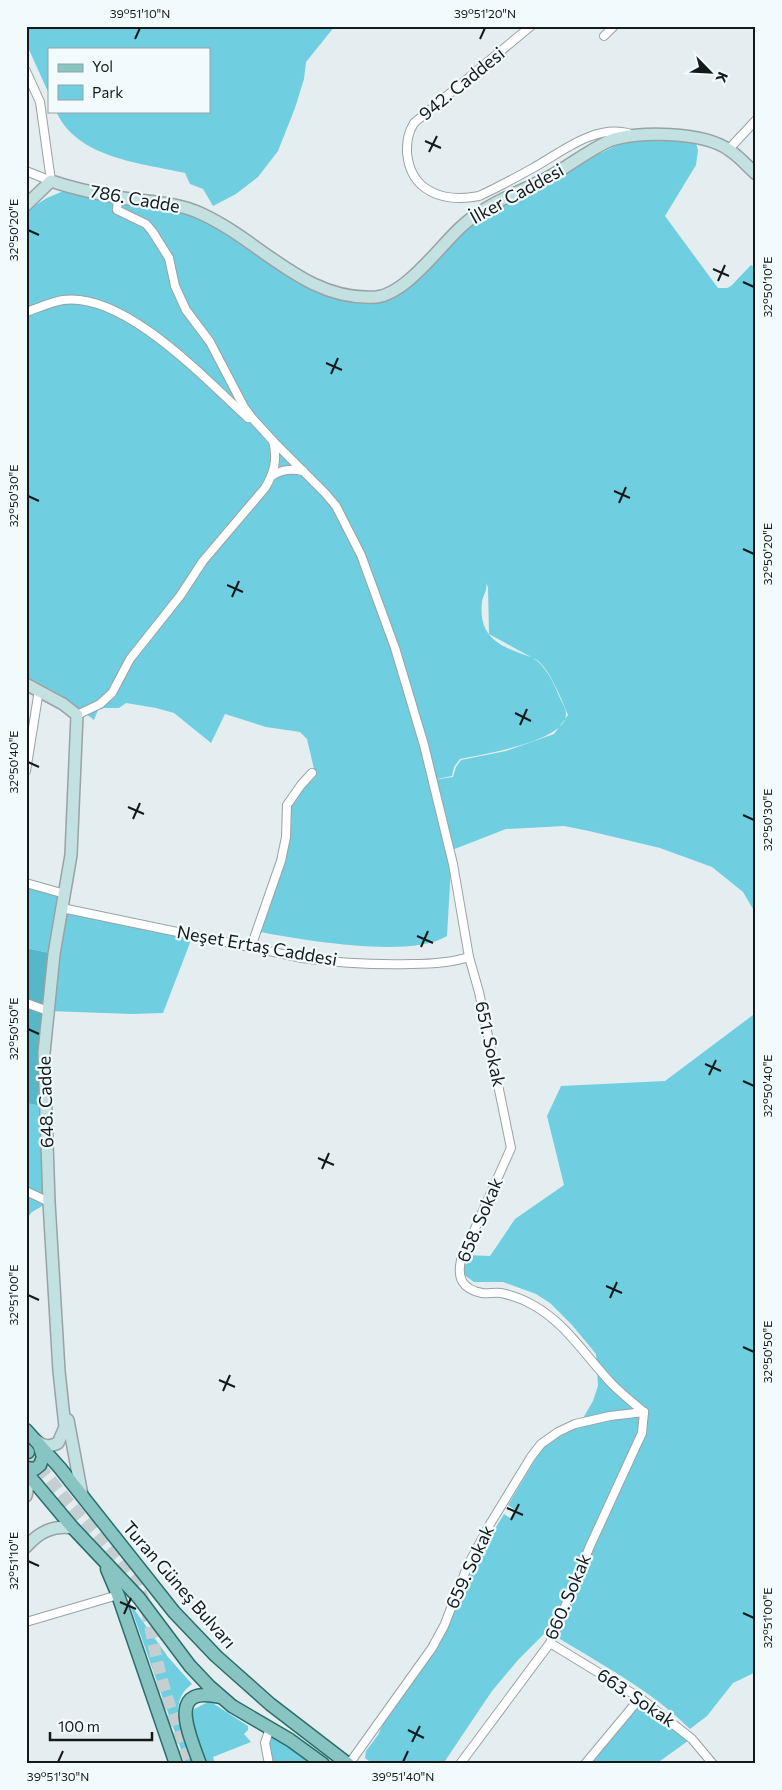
<svg xmlns="http://www.w3.org/2000/svg" width="782" height="1790" font-family="Commissioner,sans-serif">
<style>
.green{fill:#6fcfe0;fill-rule:evenodd}
.forest{fill:#55b7c7}
.lines{fill:none;stroke-linecap:round;stroke-linejoin:round}
.primary-tunnel{stroke:#c5ced0;stroke-width:12;stroke-dasharray:12 6;stroke-linecap:butt}
.street-casing{stroke:#99a2a4;stroke-width:10}
.secondary-casing{stroke:#99a2a4;stroke-width:14}
.primary-casing{stroke:#2c6e6c;stroke-width:15}
.street{stroke:#fff;stroke-width:8}
.secondary{stroke:#c3e1e0;stroke-width:11}
.primary{stroke:#88c4c1;stroke-width:12}
.ticks{fill:none;stroke:#16191a;stroke-width:2}
.labels{text-anchor:middle;stroke-width:4.5;stroke-linejoin:round;paint-order:stroke}
.street-label{font-size:18px;fill:#16191a;stroke:#f1fbfd}
.neatline{fill:none;stroke:#16191a;stroke-width:2}
.ticks-label{font-size:12px;text-anchor:middle;fill:#16191a}
</style>
<rect width="100%" height="100%" fill="#e4eef0"/>
<!-- green -->
<g class="green">
<path d="M26 26H335L306 62 304 79 295 108 278 151 258 177 236 194 213 206 203 189 190 184 185 173C141 163 76 158 56 111H209V49H49V94L26 43Z"/>
<path d="M632 138 695 140 698 150 696 165 665 216 718 288H727L731 286 751 265 756 269V914L743 892 712 867 660 848 589 831 564 826 506 829 452 850 447 936C410 959 303 940 260 932L284 857 290 801 304 781 314 769 307 739 300 732 266 727 225 714 211 743 174 713 156 708 126 703 119 708H104L98 710 94 720 63 696 26 676V211L47 198 61 192 75 191 155 206 193 215 227 233 245 247 303 282 384 296 473 219 574 166ZM486 583 488 587 489 634 531 657C502 647 478 639 482 602 483 595 488 590 486 583ZM533 658C547 662 562 700 568 715L554 734 506 751 461 760 456 767 453 777 432 780 452 776 454 767 460 759C481 754 566 742 566 714 566 708 561 701 559 696 554 683 545 665 533 658Z"/>
<polygon points="26,883 65,894 62,908 193,935 163,1013 132,1014 48,1011 54,954 26,948"/>
<path d="M756 1003V1672L733 1683 707 1716 690 1729C650 1689 595 1661 547 1631L518 1660 492 1691 443 1764H373L365 1758 366 1751 378 1735 385 1720 458 1599 473 1565 504 1514 510 1518 515 1510 508 1505 545 1443 550 1438 579 1425 593 1401 598 1386 596 1354 572 1325 550 1303 536 1294 503 1282H474L463 1274 464 1255 490 1256 515 1219 564 1185 547 1116 561 1086 665 1081 753 1015Z"/>
<polygon points="26,1103 46,1107 49,1202 32,1212 26,1219"/>
<path d="M129 1602 168 1657 192 1684C164 1704 186 1739 195 1764H186Z"/>
<polygon points="640,1698 692,1738 656,1764 585,1764"/>
<polygon points="208,1702 211,1702 248,1726 248,1730 244,1734 251,1742 213,1757 215,1764 204,1764 190,1723 194,1709"/>
<polygon points="270,1728 323,1764 269,1764 266,1739"/>
</g>
<!-- forest -->
<polygon class="forest" points="26,948 54,954 46,1107 26,1103"/>
<g class="lines">
<!-- primary-tunnel -->
<path class="primary-tunnel" d="M28 1452 65 1498 134 1579C149 1604 150 1632 157 1660 165 1696 178 1730 191 1764"/>
<defs>
<g id="street">
<path d="M531 26 414 123C408 133 407 140 407 152 410 192 444 203 479 196 497 188 515 178 533 168 562 152 593 125 628 133"/>
<polyline points="604,36 614,26"/>
<polyline points="26,71 40,102 51,181"/>
<polyline points="729,149 756,120"/>
<polyline points="26,171 51,181"/>
<polyline points="118,198 117,210 146,224 152,231 169,258 175,286 186,310 210,342 244,407 252,418 273,441 325,493 336,506 361,555 395,648 407,688 424,745 453,864 469,957"/>
<path d="M26 312C38 308 51 302 63 300 125 292 205 379 248 418"/>
<path d="M272 476C282 469 291 469 303 471"/>
<path d="M77 715 100 704 112 693 130 659 180 596 203 561 265 488C274 473 278 459 273 441"/>
<polyline points="26,771 39,690"/>
<polyline points="26,883 65,894"/>
<path d="M62 908 302 958C339 963 375 965 412 964 432 964 450 963 469 957L479 992 511 1148 461 1260C457 1278 462 1289 482 1293 488 1294 494 1292 501 1293 511 1295 524 1300 533 1305 566 1323 587 1358 612 1384 622 1394 633 1403 644 1412"/>
<polyline points="251,947 281,861 286,837 287,805 301,785 312,773"/>
<polyline points="26,1003 48,1011"/>
<polyline points="26,1191 49,1202"/>
<polyline points="26,1622 118,1595"/>
<polyline points="550,1643 640,1698 692,1739 713,1764"/>
<polyline points="269,1764 265,1743 270,1728"/>
<polyline points="349,1764 432,1648 444,1626 468,1565 490,1524 531,1457 541,1444 558,1432 575,1424 610,1416 644,1412"/>
<polyline points="460,1764 550,1643 590,1546 642,1433 644,1412"/>
<polyline points="585,1764 640,1698"/>
</g>
<g id="secondary">
<path d="M26 205 51 181C72 188 94 193 116 197 145 202 175 201 202 214 261 241 306 302 376 297 406 294 439 247 461 227 485 204 518 193 547 178 568 167 587 151 609 141 636 130 705 132 729 150 739 156 747 166 756 174"/>
<path d="M26 684 63 704 77 715 71 855 54 954 44 1053 49 1202 59 1371 65 1427 58 1443C49 1447 45 1447 37 1441"/>
<polyline points="68,1420 82,1495"/>
<polyline points="26,1496 28,1486 27,1473"/>
<path d="M26 1547C39 1532 53 1525 73 1528"/>
</g>
<g id="primary">
<polyline points="26,1430 60,1468 174,1612 216,1656 270,1704 348,1764"/>
<polyline points="26,1450 28,1452"/>
<polyline points="26,1468 35,1469 40,1465 43,1457 40,1447"/>
<polyline points="26,1472 73,1528 139,1598 190,1666 209,1686 232,1706 290,1740 323,1764"/>
<polyline points="107,1569 118,1595 176,1764"/>
<path d="M200 1764C190 1736 165 1684 220 1697"/>
</g>
</defs>
<!-- street casing -->
<use href="#street" class="street-casing"/>
<!-- secondary casing -->
<use href="#secondary" class="secondary-casing"/>
<!-- primary casing -->
<use href="#primary" class="primary-casing"/>
<!-- street -->
<use href="#street" class="street"/>
<!-- secondary -->
<use href="#secondary" class="secondary"/>
<!-- primary -->
<use href="#primary" class="primary"/>
</g>
<!-- ticks -->
<path class="ticks" d="M135 39 140 28M480 39 485 28M425 141 441 148M429 152 437 136M28 230 39 235M713 269 729 276M718 281 725 265M743 282 754 287M326 363 342 370M331 374 338 358M614 491 630 498M28 496 39 501M619 503 626 487M743 549 754 554M227 585 243 592M232 597 239 581M515 713 531 721M520 725 527 709M28 762 39 767M128 807 144 814M743 815 754 820M133 819 140 803M417 936 433 943M421 947 428 931M28 1029 39 1034M705 1064 721 1071M709 1075 716 1060M743 1081 754 1086M318 1158 334 1165M322 1169 329 1153M606 1286 622 1293M28 1295 39 1300M610 1298 617 1282M743 1347 754 1352M219 1380 235 1387M223 1391 230 1375M507 1508 523 1515M511 1520 519 1504M28 1561 39 1566M120 1602 136 1609M743 1613 754 1618M124 1614 131 1598M408 1730 424 1738M412 1742 420 1726M58 1762 63 1751M403 1762 408 1751"/>
<g class="labels">
<!-- street labels -->
<g class="street-label">
<text transform="translate(462 84) rotate(-39)" y="6">942. Caddesi</text>
<text transform="translate(517 194) rotate(-29)" y="6">İlker Caddesi</text>
<text transform="translate(135 199) rotate(10)" y="6">786. Cadde</text>
<text transform="translate(257 946) rotate(10)" y="6">Neşet Ertaş Caddesi</text>
<text transform="translate(490 1044) rotate(78)" y="6">651. Sokak</text>
<text transform="translate(46 1102) rotate(-92)" y="6">648. Cadde</text>
<text transform="translate(480 1220) rotate(-67)" y="6">658. Sokak</text>
<text transform="translate(470 1567) rotate(-65)" y="6">659. Sokak</text>
<text transform="translate(179 1585) rotate(49)" y="6">Turan Güneş Bulvarı</text>
<text transform="translate(568 1597) rotate(-67)" y="6">660. Sokak</text>
<text transform="translate(636 1698) rotate(34)" y="6">663. Sokak</text>
</g>
</g>
<!-- border -->
<rect width="782" height="1790" fill="none" stroke="#f1fbfd" stroke-width="55"/>
<!-- legend -->
<rect x="48" y="48" width="162" height="65" fill="#f1fbfd" stroke="#99a1a2"/>
<rect x="58" y="64" width="25" height="8" fill="#88c4c1" stroke="#99a1a2"/>
<text x="92" y="72" font-size="15" fill="#16191a">Yol</text>
<rect x="58" y="85" width="25" height="15" fill="#6fcfe0" stroke="#99a1a2"/>
<text x="92" y="98" font-size="15" fill="#16191a">Park</text>
<!-- north arrow -->
<g transform="translate(710 72) rotate(114)" stroke="#f1fbfd" stroke-width="4" paint-order="stroke">
<path d="M0-4L9 19L0 12L-9 19Z" fill="#16191a"/>
<text y="-8" font-size="14" font-weight="bold" text-anchor="middle" fill="#16191a">K</text>
</g>
<!-- scale -->
<path d="M50 1732v8h102v-8" fill="none" stroke="#16191a" stroke-width="2.5"/>
<text x="58" y="1732" font-size="15" fill="#16191a" stroke="#f1fbfd" stroke-width="4" paint-order="stroke">100 m</text>
<rect x="28" y="28" width="726" height="1734" class="neatline"/>
<g class="ticks-label">
<text x="140" y="18">39°51'10"N</text>
<text x="485" y="18">39°51'20"N</text>
<text transform="translate(14 230) rotate(-90)" y="4">32°50'20"E</text>
<text transform="translate(768 287) rotate(-90)" y="4">32°50'10"E</text>
<text transform="translate(14 496) rotate(-90)" y="4">32°50'30"E</text>
<text transform="translate(768 554) rotate(-90)" y="4">32°50'20"E</text>
<text transform="translate(14 762) rotate(-90)" y="4">32°50'40"E</text>
<text transform="translate(768 820) rotate(-90)" y="4">32°50'30"E</text>
<text transform="translate(14 1029) rotate(-90)" y="4">32°50'50"E</text>
<text transform="translate(768 1086) rotate(-90)" y="4">32°50'40"E</text>
<text transform="translate(14 1295) rotate(-90)" y="4">32°51'00"E</text>
<text transform="translate(768 1352) rotate(-90)" y="4">32°50'50"E</text>
<text transform="translate(14 1561) rotate(-90)" y="4">32°51'10"E</text>
<text transform="translate(768 1618) rotate(-90)" y="4">32°51'00"E</text>
<text x="58" y="1781">39°51'30"N</text>
<text x="403" y="1781">39°51'40"N</text>
</g>
</svg>
